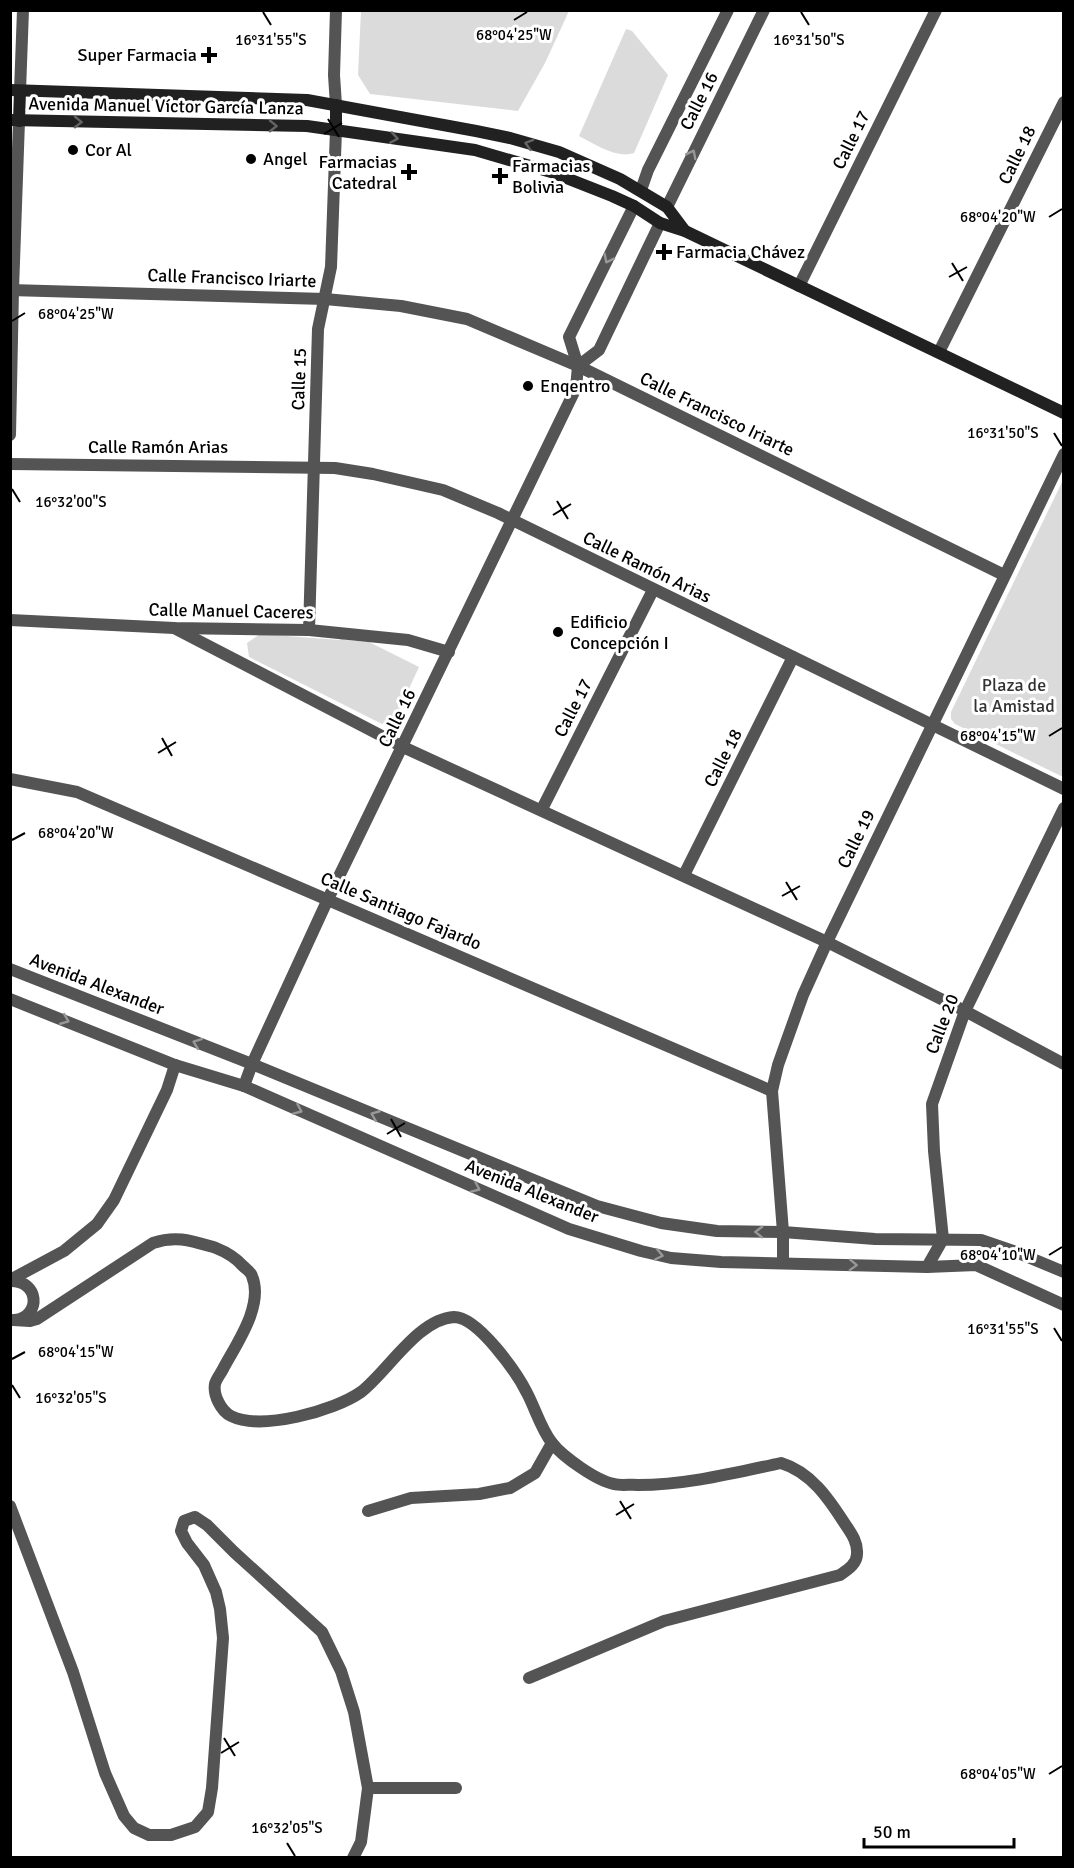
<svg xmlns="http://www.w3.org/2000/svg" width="1074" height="1868" font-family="Signika,sans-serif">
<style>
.green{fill:#dbdbdb}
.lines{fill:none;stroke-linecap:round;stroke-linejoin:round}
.street{stroke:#545454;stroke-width:12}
.secondary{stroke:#212121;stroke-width:12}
.oneway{stroke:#646464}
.oneway2{stroke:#989898}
.ticks{fill:none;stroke:#000;stroke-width:2}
.poi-dot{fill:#000;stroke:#fff;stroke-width:2}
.labels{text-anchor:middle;stroke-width:6;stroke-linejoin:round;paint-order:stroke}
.poi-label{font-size:18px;fill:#000;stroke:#fff;text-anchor:start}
.street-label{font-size:18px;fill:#000;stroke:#fff}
.park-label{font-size:18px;fill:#323232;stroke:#fff}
.ticks-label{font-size:15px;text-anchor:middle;fill:#000;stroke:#fff;stroke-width:6;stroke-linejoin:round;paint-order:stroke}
</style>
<rect width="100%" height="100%" fill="#fff"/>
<!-- green -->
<g class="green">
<polygon points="361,11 361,10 569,11 545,63 518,111 370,94 358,75"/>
<path d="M626 29 632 31 668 75 634 153C616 159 595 144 579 136Z"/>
<polygon points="1063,480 1064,776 1061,776 955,724 951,719 951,712"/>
<polygon points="260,634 340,640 341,638 345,640 369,642 419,667 394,721 382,724 249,657 247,643"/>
</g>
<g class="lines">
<!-- street -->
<g class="street">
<polyline points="20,91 23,10"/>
<polyline points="336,105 334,75 336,10"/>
<polyline points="641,190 648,170 728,10"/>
<polyline points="667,207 764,10"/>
<polyline points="799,286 936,10"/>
<polyline points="10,290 325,299 401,306 467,319 578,366 1004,575"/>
<polyline points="939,352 1064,102"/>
<polyline points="578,366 599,350 660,223"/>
<polyline points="10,435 13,290 19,121"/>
<polyline points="10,464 335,468 373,474 443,490 498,513 1064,789"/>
<polyline points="10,620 174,628 309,630 408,640 449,652"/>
<polyline points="174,628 403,747 827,942 965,1011 1064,1064"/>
<polyline points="309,630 318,329 331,267 336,130"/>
<polyline points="10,779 77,792 772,1091"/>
<polyline points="542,809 653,590"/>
<polyline points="684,875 793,657"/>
<polyline points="10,969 252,1064 597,1206 661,1223 717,1231 783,1232 875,1239 981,1240 1016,1252 1064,1272"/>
<polyline points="10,999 175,1065 244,1086 569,1229 641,1251 671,1258 721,1262 927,1267 976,1265 1064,1305"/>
<polyline points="244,1086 252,1064 328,899 576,388 578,366 569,337 634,206"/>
<polyline points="783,1263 783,1232 772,1091 778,1065 803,995 827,942 1064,454"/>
<polyline points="927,1267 943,1239 934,1151 932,1104 965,1011 1064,808"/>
<polyline points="10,1280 64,1251 97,1224 114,1200 167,1090 175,1065"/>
<path d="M10 1281C39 1280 42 1316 15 1320"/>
<path d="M13 1320 30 1321 37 1319 153 1243C177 1235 192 1241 216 1248 226 1252 236 1258 243 1266 246 1269 251 1272 252 1276 264 1305 237 1343 224 1367 222 1372 216 1379 215 1384 213 1395 221 1411 231 1416 261 1431 334 1411 361 1392 388 1371 418 1319 454 1317 478 1317 517 1373 527 1393 535 1408 541 1429 552 1443 563 1457 597 1481 614 1484 621 1486 631 1484 638 1485 686 1485 734 1473 781 1463 811 1472 829 1499 845 1524 851 1533 858 1542 857 1554 857 1564 847 1570 840 1575L664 1621 529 1678"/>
<polyline points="10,1506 73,1672 105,1773 124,1816 134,1828 149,1835 171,1835 195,1827 208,1812 212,1788 223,1638 220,1609 216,1592 204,1565 187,1543 181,1531 184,1521 195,1517 207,1525 234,1552 322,1632 341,1671 354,1712 368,1788 361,1842 353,1858"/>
<polyline points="368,1511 411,1498 479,1494 510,1488 535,1473 552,1443"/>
<polyline points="368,1788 456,1788"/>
</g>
<!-- secondary -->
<g class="secondary">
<polyline points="10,90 307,100 476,131 510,138 559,152 620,179 667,207 685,231"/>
<polyline points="336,105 336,130"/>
<polyline points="10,120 307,126 475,150 551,172 612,196 634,206 660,223 685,231 1064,413"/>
<polyline points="19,121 20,91"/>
</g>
</g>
<!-- one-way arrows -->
<defs><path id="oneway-chevron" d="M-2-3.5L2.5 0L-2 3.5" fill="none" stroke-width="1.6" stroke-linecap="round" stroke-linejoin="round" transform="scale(1.5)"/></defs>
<g class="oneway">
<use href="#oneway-chevron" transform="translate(78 122) rotate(1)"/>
<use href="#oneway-chevron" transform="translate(273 126) rotate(1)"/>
<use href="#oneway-chevron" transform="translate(394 138) rotate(9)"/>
<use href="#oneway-chevron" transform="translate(529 144) rotate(-164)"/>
</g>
<g class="oneway2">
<use href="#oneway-chevron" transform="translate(692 154) rotate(-63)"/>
<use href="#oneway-chevron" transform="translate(608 259) rotate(117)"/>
<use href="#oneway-chevron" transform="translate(65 1020) rotate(22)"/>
<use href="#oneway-chevron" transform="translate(197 1043) rotate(-159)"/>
<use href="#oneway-chevron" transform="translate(298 1110) rotate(24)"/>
<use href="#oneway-chevron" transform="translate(375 1115) rotate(-158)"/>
<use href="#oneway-chevron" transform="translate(476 1188) rotate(24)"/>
<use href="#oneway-chevron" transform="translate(759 1232) rotate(-179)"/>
<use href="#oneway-chevron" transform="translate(659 1255) rotate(12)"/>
<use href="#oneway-chevron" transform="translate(853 1265) rotate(2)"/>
</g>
<!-- ticks -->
<path class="ticks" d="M263 12 271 25M801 12 809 25M514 20 527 12M328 119 339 137M324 134 342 123M1049 217 1062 209M952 263 963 281M949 277 967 267M12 321 25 313M1054 433 1062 446M12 489 20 502M557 501 568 519M553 515 571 504M1049 736 1062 728M162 738 172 756M158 753 176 742M12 840 25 833M786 882 797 900M782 896 800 886M391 1119 401 1137M387 1134 405 1123M1049 1255 1062 1247M1054 1328 1062 1341M12 1359 25 1352M12 1385 20 1398M620 1501 631 1519M616 1515 634 1504M224 1738 235 1756M221 1753 239 1742M1049 1774 1062 1766M287 1843 295 1856"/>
<!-- markers -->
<g class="poi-dot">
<path d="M206 46h6v6h6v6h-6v6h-6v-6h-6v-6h6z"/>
<circle cx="73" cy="150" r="6"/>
<circle cx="251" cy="159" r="6"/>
<path d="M406 163h6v6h6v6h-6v6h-6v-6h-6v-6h6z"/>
<path d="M497 167h6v6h6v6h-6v6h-6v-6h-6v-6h6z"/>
<path d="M661 243h6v6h6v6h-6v6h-6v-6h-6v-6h6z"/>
<circle cx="528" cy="386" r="6"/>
<circle cx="558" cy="632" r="6"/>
</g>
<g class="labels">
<!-- poi labels -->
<g class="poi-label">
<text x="197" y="61" text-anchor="end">Super Farmacia</text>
<text x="85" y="156">Cor Al</text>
<text x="263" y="165">Angel</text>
<text x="397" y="168" text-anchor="end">Farmacias<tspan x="397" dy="21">Catedral</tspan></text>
<text x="512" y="172">Farmacias<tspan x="512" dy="21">Bolivia</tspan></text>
<text x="676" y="258">Farmacia Chávez</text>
<text x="540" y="392">Enqentro</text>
<text x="570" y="628">Edificio<tspan x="570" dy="21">Concepción I</tspan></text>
</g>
<!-- street labels -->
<g class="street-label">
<text transform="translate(699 101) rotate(-63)" y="6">Calle 16</text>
<text transform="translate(166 106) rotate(1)" y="6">Avenida Manuel Víctor García Lanza</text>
<text transform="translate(851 140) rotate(-64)" y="6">Calle 17</text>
<text transform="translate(1017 155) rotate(-64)" y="6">Calle 18</text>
<text transform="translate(232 278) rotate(2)" y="6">Calle Francisco Iriarte</text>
<text transform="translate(299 379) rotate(-88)" y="6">Calle 15</text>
<text transform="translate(717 414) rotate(26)" y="6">Calle Francisco Iriarte</text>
<text x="158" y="453">Calle Ramón Arias</text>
<text transform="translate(647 567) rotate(26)" y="6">Calle Ramón Arias</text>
<text transform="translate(231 611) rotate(1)" y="6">Calle Manuel Caceres</text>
<text transform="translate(573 708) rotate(-63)" y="6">Calle 17</text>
<text transform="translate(397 718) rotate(-64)" y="6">Calle 16</text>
<text transform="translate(723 758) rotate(-63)" y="6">Calle 18</text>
<text transform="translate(856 839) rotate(-64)" y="6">Calle 19</text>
<text transform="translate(401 911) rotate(23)" y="6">Calle Santiago Fajardo</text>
<text transform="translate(97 984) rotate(21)" y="6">Avenida Alexander</text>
<text transform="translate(942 1024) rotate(-69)" y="6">Calle 20</text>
<text transform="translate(532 1191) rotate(22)" y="6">Avenida Alexander</text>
</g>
<!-- park labels -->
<g class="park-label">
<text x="1014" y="691">Plaza de<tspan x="1014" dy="21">la Amistad</tspan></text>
</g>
</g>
<g class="ticks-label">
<text x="514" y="40">68°04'25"W</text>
<text x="271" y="45">16°31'55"S</text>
<text x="809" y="45">16°31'50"S</text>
<text x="998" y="222">68°04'20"W</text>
<text x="76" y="319">68°04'25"W</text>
<text x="1003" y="438">16°31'50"S</text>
<text x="71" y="507">16°32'00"S</text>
<text x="998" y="741">68°04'15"W</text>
<text x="76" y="838">68°04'20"W</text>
<text x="998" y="1260">68°04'10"W</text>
<text x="1003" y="1334">16°31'55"S</text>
<text x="76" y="1357">68°04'15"W</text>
<text x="71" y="1403">16°32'05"S</text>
<text x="998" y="1779">68°04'05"W</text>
<text x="287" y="1833">16°32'05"S</text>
</g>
<!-- border -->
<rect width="1074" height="1868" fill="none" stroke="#000000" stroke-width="24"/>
<!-- scale -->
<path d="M864 1838v9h150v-9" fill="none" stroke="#000000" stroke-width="3"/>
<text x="873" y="1838" font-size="18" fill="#000000" stroke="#ffffff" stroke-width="4.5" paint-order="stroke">50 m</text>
</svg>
